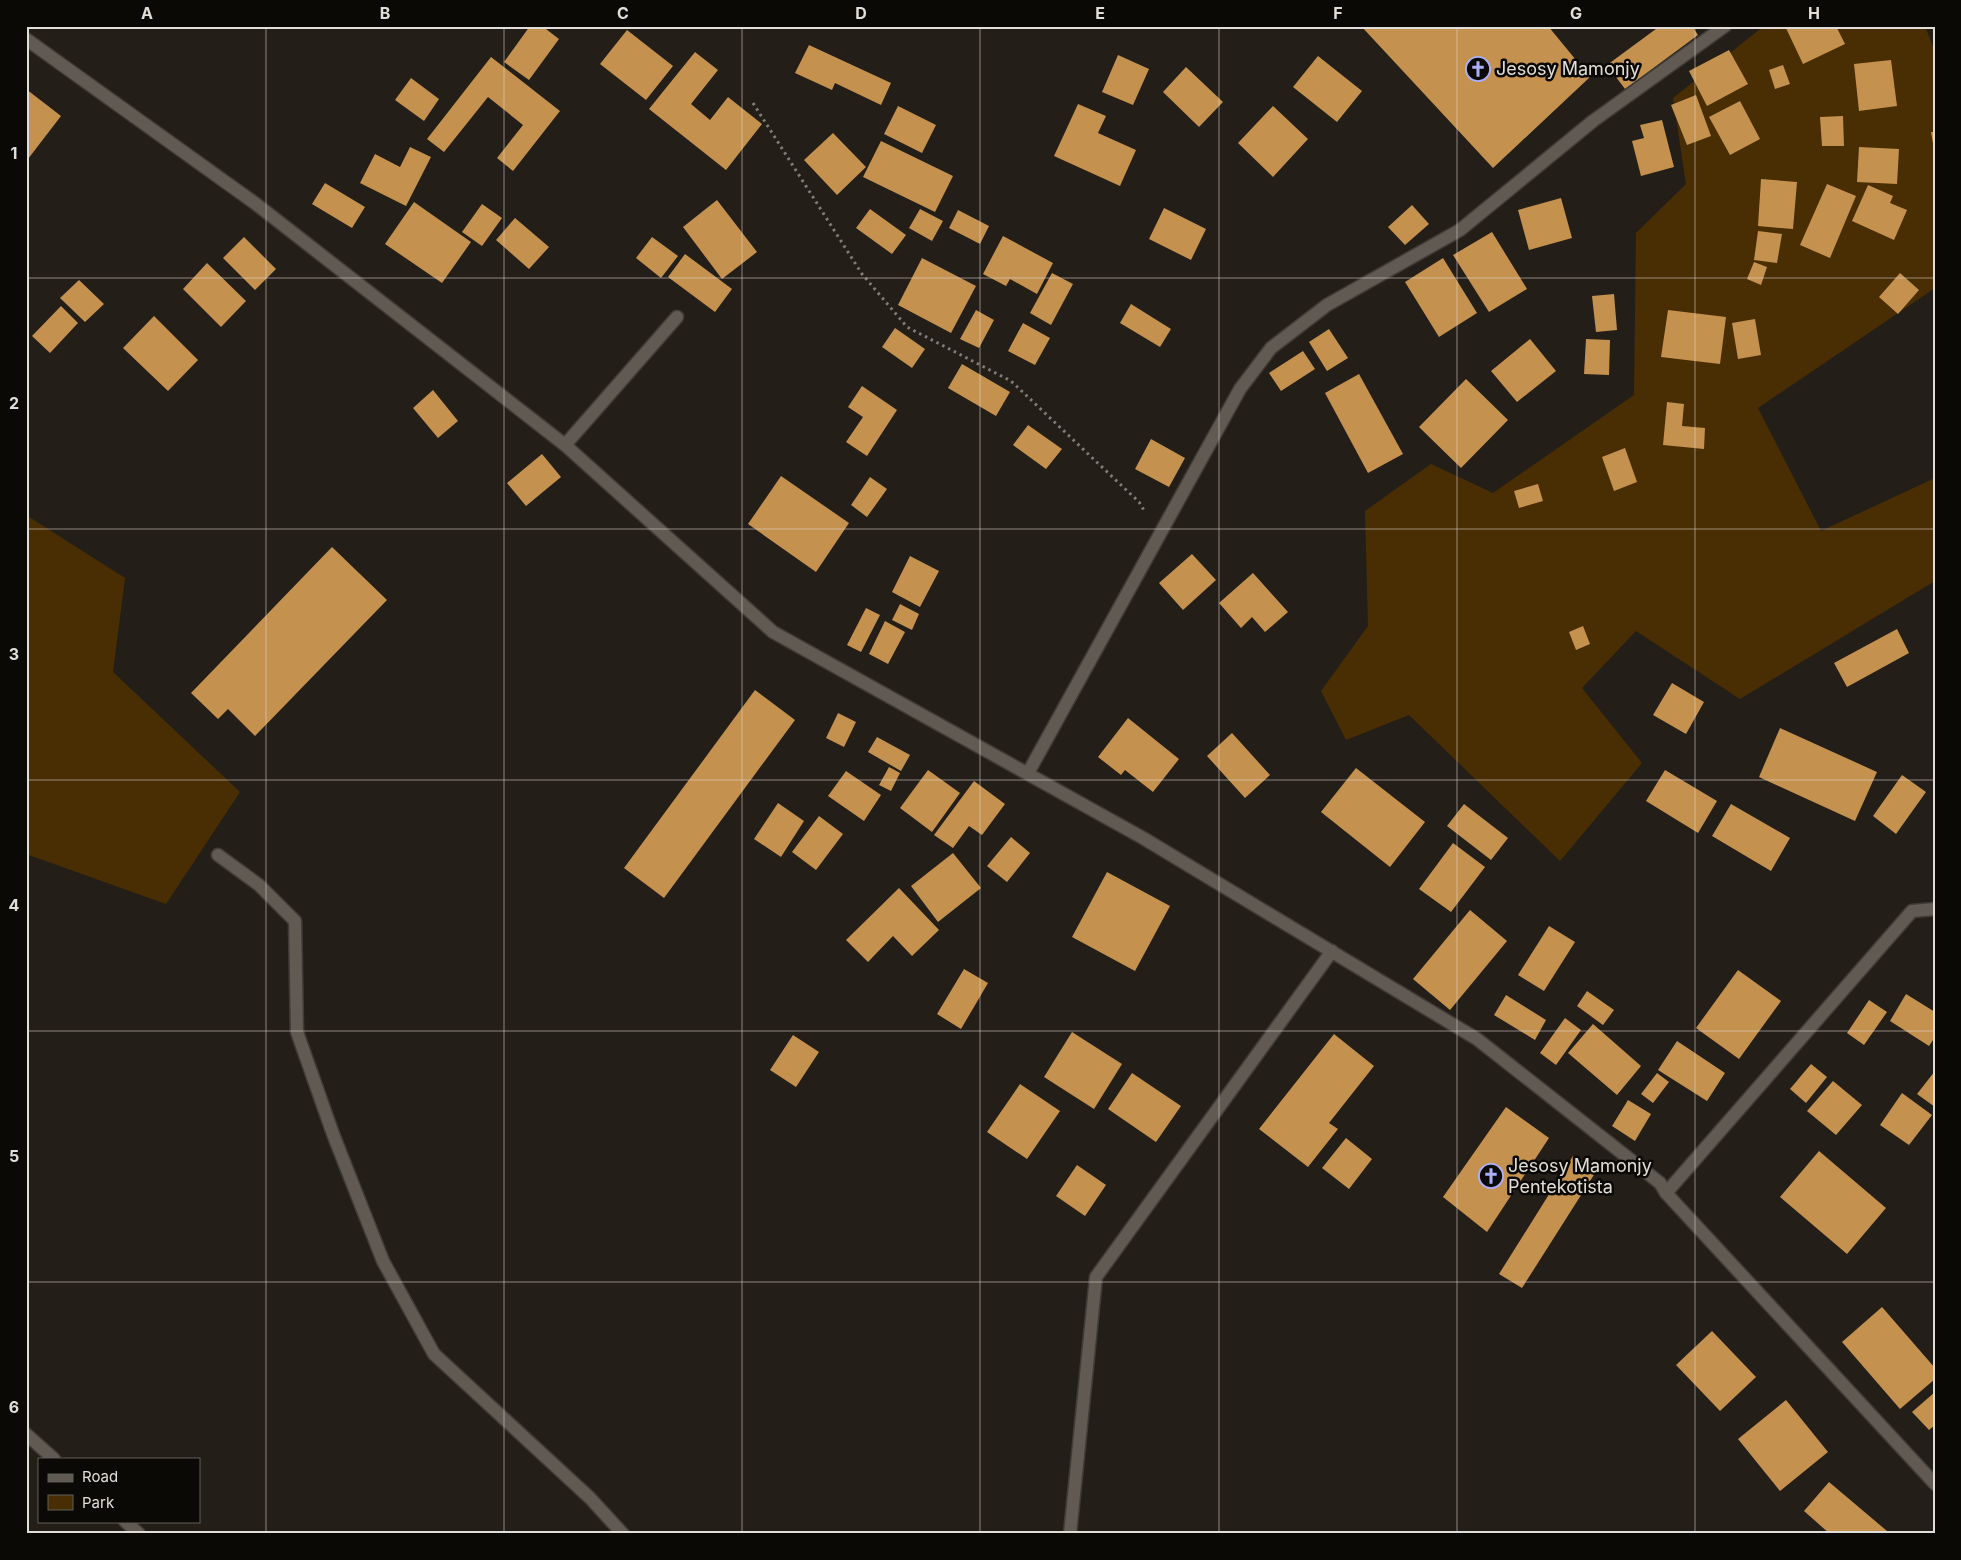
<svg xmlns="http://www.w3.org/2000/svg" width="1961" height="1560" font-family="Inter,sans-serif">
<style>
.green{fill:#4a2e03}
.building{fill:#c5914f}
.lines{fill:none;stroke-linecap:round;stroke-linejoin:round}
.minor-casing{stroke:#403b37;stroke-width:15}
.path{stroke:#817c77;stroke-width:3;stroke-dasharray:2.5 4;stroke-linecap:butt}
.minor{stroke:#605a52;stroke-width:12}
.grid{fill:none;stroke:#e1ddd9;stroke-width:1;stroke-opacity:0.55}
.labels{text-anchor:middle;stroke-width:5;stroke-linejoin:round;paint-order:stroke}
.poi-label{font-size:18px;fill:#e1ddd9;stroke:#0b0906;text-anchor:start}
.neatline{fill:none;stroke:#e1ddd9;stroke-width:2}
.grid-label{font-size:16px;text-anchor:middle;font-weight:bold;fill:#e1ddd9}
</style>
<rect width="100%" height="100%" fill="#241e18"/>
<!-- green -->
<g class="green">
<polygon points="1764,26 1925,26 1935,52 1935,288 1758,408 1821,531 1935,478 1935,581 1740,699 1636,631 1582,688 1642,763 1560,861 1409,715 1346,740 1321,691 1368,626 1365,511 1431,464 1493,493 1634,395 1636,233 1686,184 1673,98"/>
<polygon points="26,515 125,578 113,672 240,792 166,904 26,854"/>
</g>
<!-- building -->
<g class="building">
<polygon points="530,26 542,26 559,39 529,80 504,62"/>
<polygon points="1361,26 1494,26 1496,29 1501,26 1548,26 1590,77 1493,168"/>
<polygon points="1660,26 1692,26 1698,35 1625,89 1607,65"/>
<polygon points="1785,26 1836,26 1845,44 1803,64"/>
<polygon points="627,30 673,66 646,100 600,64"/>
<polygon points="809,45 891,83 881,105 835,83 832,90 795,73"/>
<polygon points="1729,50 1748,84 1707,106 1689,71"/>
<polygon points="695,52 718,70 691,104 710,120 728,97 762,124 726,170 649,109"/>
<polygon points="1118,55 1149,69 1133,105 1102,92"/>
<polygon points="1318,56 1362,91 1337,122 1293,87"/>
<polygon points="491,57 560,111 513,171 497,158 523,125 488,97 444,152 427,139"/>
<polygon points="1891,60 1897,106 1859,111 1854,64"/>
<polygon points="1783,65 1790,84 1775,89 1769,70"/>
<polygon points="1186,67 1223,102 1199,127 1163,92"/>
<polygon points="411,78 439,99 424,121 395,100"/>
<polygon points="26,89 61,116 28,159 26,157"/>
<polygon points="1696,95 1711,136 1687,145 1671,105"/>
<polygon points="1740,101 1760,139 1730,155 1709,117"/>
<polygon points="1078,104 1106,116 1098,133 1136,150 1120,186 1054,156"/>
<polygon points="898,106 936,125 922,153 884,134"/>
<polygon points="1273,106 1308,139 1273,177 1238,143"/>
<polygon points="1843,116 1844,146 1822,146 1820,117"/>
<polygon points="1662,120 1674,167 1641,176 1632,141 1644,138 1640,125"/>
<polygon points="1931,132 1935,132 1935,149 1934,149"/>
<polygon points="833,133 866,167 837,195 804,160"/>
<polygon points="881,141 953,176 935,212 863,177"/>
<polygon points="410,147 431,157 406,206 360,183 375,154 400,167"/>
<polygon points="1859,147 1899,149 1897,184 1857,182"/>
<polygon points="1761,179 1797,182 1793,229 1758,226"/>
<polygon points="325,183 365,207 352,228 312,204"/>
<polygon points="1827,184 1856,196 1830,258 1800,245"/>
<polygon points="1868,185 1893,196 1890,203 1907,210 1894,240 1852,221"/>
<polygon points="1561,198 1572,238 1529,250 1518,210"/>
<polygon points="717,200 757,252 722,279 683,227"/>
<polygon points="414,202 471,242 442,283 385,244"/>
<polygon points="482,204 502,218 482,246 462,232"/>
<polygon points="1412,205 1429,224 1405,245 1388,227"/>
<polygon points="1164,208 1206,229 1191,260 1149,239"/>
<polygon points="870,209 906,235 892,254 856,228"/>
<polygon points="920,209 943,221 932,241 909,228"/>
<polygon points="958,210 989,226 980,244 949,228"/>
<polygon points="515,218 549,247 529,269 496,240"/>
<polygon points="1758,231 1782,234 1777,263 1754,260"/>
<polygon points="1492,232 1527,289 1489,312 1453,255"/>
<polygon points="1003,236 1053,263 1037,294 1010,279 1006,286 983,274"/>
<polygon points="244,237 276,269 255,290 223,258"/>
<polygon points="652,237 678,256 661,278 636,258"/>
<polygon points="685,254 732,289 715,312 668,277"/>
<polygon points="922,258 976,286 951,333 898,305"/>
<polygon points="1443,258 1477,313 1439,337 1405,282"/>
<polygon points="1754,262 1767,267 1761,285 1747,279"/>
<polygon points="207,263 246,301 221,327 183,289"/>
<polygon points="1052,273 1073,284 1051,325 1030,313"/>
<polygon points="1900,273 1919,290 1898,314 1879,297"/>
<polygon points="79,280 104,304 85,322 60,298"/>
<polygon points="1614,294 1617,330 1596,332 1592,296"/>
<polygon points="1131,304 1171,329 1160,347 1120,323"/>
<polygon points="61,306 78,323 50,353 32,336"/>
<polygon points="976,310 994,320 979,348 960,339"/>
<polygon points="1668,310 1726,317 1720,364 1661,357"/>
<polygon points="154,316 198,360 168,391 123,348"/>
<polygon points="1755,319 1761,355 1738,359 1732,323"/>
<polygon points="1023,323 1050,338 1035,365 1008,351"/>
<polygon points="895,328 925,349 912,368 882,347"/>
<polygon points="1329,329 1348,358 1327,371 1309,342"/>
<polygon points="1530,339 1556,371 1517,402 1491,371"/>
<polygon points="1586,339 1610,340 1609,375 1584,374"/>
<polygon points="1303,351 1315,369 1281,391 1269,373"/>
<polygon points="962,364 1010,392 996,416 948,388"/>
<polygon points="1359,374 1403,454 1368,473 1325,393"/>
<polygon points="1466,379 1508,420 1461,468 1419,427"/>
<polygon points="862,386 897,410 867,456 846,442 863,417 848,407"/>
<polygon points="433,390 458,421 438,438 413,408"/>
<polygon points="1667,402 1684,404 1682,426 1705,428 1704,449 1663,445"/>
<polygon points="1028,425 1062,449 1046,469 1013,445"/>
<polygon points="1151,439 1185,458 1169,487 1135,469"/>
<polygon points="1625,448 1637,482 1614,491 1602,457"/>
<polygon points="542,454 561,477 526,506 507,483"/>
<polygon points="781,476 849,523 816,572 748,524"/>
<polygon points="870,477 887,489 867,517 851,505"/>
<polygon points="1538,484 1543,501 1519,508 1514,491"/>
<polygon points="332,547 387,600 255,736 228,709 218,719 191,693"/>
<polygon points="1192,554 1216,580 1183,610 1159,583"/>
<polygon points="910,556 939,571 920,607 892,592"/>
<polygon points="1253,573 1288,612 1265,632 1252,617 1241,628 1219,603"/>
<polygon points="900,604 919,614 912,630 892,620"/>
<polygon points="866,608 880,615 861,652 847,645"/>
<polygon points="885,621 905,632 888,664 869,654"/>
<polygon points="1583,626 1590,644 1576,650 1569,632"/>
<polygon points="1897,629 1909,653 1847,687 1834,663"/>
<polygon points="1672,683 1704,702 1686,734 1653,715"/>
<polygon points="755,690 795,720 664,898 624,868"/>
<polygon points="838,713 856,722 844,747 826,738"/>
<polygon points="1128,718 1179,759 1153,792 1125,770 1121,775 1098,757"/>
<polygon points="1780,728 1877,772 1855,821 1759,777"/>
<polygon points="1232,733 1270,775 1245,798 1207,756"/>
<polygon points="877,737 910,755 901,771 868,752"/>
<polygon points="889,767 900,773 891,791 879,785"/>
<polygon points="1356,768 1425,822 1390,867 1321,812"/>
<polygon points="928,770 960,793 932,832 900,808"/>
<polygon points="1665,770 1717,801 1698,833 1646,801"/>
<polygon points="846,771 881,795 864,821 828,796"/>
<polygon points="1902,775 1926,792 1896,834 1873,816"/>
<polygon points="974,781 1005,804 982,835 969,826 953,848 934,835"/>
<polygon points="778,803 804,821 781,857 754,839"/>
<polygon points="1464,804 1508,838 1491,860 1447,826"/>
<polygon points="1731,804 1790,838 1771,871 1712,836"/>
<polygon points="819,816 843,834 816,870 792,852"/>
<polygon points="1011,837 1030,853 1007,882 987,866"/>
<polygon points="1453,843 1485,867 1451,912 1419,889"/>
<polygon points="953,853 981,888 938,922 911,886"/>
<polygon points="1107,872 1170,906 1135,971 1072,937"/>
<polygon points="899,888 939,930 912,956 893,936 868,962 846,940"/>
<polygon points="1470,910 1507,941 1450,1010 1413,979"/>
<polygon points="1549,926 1575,942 1544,991 1518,975"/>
<polygon points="964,969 988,983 961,1029 937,1014"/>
<polygon points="1738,970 1781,1001 1739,1059 1696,1028"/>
<polygon points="1587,991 1614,1010 1603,1025 1577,1006"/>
<polygon points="1906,994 1935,1012 1935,1037 1929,1046 1890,1021"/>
<polygon points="1506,995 1546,1020 1535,1040 1494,1015"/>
<polygon points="1869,1000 1887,1012 1864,1045 1847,1033"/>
<polygon points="1565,1018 1581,1030 1556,1065 1540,1053"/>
<polygon points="1593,1024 1641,1066 1617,1095 1568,1053"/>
<polygon points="1072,1032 1122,1064 1094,1109 1044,1077"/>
<polygon points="1334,1034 1374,1066 1329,1123 1338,1129 1308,1167 1259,1129"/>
<polygon points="793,1035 819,1052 796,1087 770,1070"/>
<polygon points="1677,1041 1725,1073 1707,1101 1658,1070"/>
<polygon points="1811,1064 1827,1077 1806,1103 1790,1089"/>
<polygon points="1935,1071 1935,1107 1917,1094"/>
<polygon points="1132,1073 1181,1106 1156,1142 1108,1109"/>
<polygon points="1657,1073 1669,1082 1653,1103 1641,1094"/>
<polygon points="1833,1081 1862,1105 1836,1135 1807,1111"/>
<polygon points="1020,1084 1060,1111 1027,1159 987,1132"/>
<polygon points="1902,1093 1932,1115 1909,1145 1880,1125"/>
<polygon points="1628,1100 1651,1114 1635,1141 1612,1126"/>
<polygon points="1506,1107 1549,1138 1487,1232 1443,1197"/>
<polygon points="1346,1138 1372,1159 1349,1189 1322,1168"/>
<polygon points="1819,1151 1886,1208 1847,1254 1780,1197"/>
<polygon points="1573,1156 1597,1170 1522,1288 1499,1274"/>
<polygon points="1077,1165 1106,1185 1085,1216 1056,1196"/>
<polygon points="1882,1307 1935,1368 1935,1379 1900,1409 1842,1342"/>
<polygon points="1712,1331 1756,1377 1720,1411 1676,1365"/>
<polygon points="1935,1392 1935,1425 1929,1430 1912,1412"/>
<polygon points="1786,1400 1828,1452 1780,1491 1738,1439"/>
<polygon points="1829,1482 1887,1531 1885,1534 1830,1534 1804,1511"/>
</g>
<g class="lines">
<defs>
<g id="minor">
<polyline points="26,39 256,204 565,445 773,632 1143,838 1477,1039 1660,1183 1666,1193 1935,1484"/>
<polyline points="565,445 677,317"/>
<polyline points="1028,773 1240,389 1271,348 1327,305 1460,230 1593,121 1725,26"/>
<polyline points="218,855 259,885 295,921 297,1032 333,1134 383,1261 434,1354 590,1498 623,1534"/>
<polyline points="1666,1193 1912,911 1935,909"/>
<polyline points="26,1434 54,1459"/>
<polyline points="125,1521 139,1534"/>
<polyline points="1070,1534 1096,1277 1332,951"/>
</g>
</defs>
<!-- minor casing -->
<use href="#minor" class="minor-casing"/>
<!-- path -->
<polyline class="path" points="753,103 862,274 907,327 1011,381 1139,502 1145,512"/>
<!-- minor -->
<use href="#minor" class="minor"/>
</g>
<!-- grid -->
<path class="grid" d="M266 26V1534M504 26V1534M742 26V1534M980 26V1534M1219 26V1534M1457 26V1534M1695 26V1534M26 278H1935M26 529H1935M26 780H1935M26 1031H1935M26 1282H1935"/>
<!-- icons -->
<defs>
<symbol id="church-ring" viewBox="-11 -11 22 22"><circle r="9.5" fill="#0b0906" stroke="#abaffb" stroke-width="1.5"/><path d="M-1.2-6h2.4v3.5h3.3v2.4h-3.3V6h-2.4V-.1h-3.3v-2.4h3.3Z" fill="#abaffb"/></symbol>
</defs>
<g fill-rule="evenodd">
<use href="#church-ring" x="1464" y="55" width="28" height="28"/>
<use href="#church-ring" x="1477" y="1162" width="28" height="28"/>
</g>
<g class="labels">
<!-- poi labels -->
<g class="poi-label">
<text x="1496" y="75">Jesosy Mamonjy</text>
<text x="1508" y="1172">Jesosy Mamonjy<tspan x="1508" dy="21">Pentekotista</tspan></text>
</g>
</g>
<!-- border -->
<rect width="1961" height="1560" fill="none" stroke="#0b0906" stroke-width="55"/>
<!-- legend -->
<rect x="38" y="1458" width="162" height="65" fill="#0b0906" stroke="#615e5a"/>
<rect x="48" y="1474" width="25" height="8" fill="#605a52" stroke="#615e5a"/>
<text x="82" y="1482" font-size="15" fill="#e1ddd9">Road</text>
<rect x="48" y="1495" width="25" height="15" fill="#4a2e03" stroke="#615e5a"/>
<text x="82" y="1508" font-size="15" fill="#e1ddd9">Park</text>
<rect x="28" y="28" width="1906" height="1504" class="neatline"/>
<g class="grid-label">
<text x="147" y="19">A</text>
<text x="385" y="19">B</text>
<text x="623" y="19">C</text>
<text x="861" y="19">D</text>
<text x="1100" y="19">E</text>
<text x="1338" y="19">F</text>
<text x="1576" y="19">G</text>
<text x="1814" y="19">H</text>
<text x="14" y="159">1</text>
<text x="14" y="409">2</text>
<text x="14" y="660">3</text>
<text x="14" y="911">4</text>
<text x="14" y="1162">5</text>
<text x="14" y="1413">6</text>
</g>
</svg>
